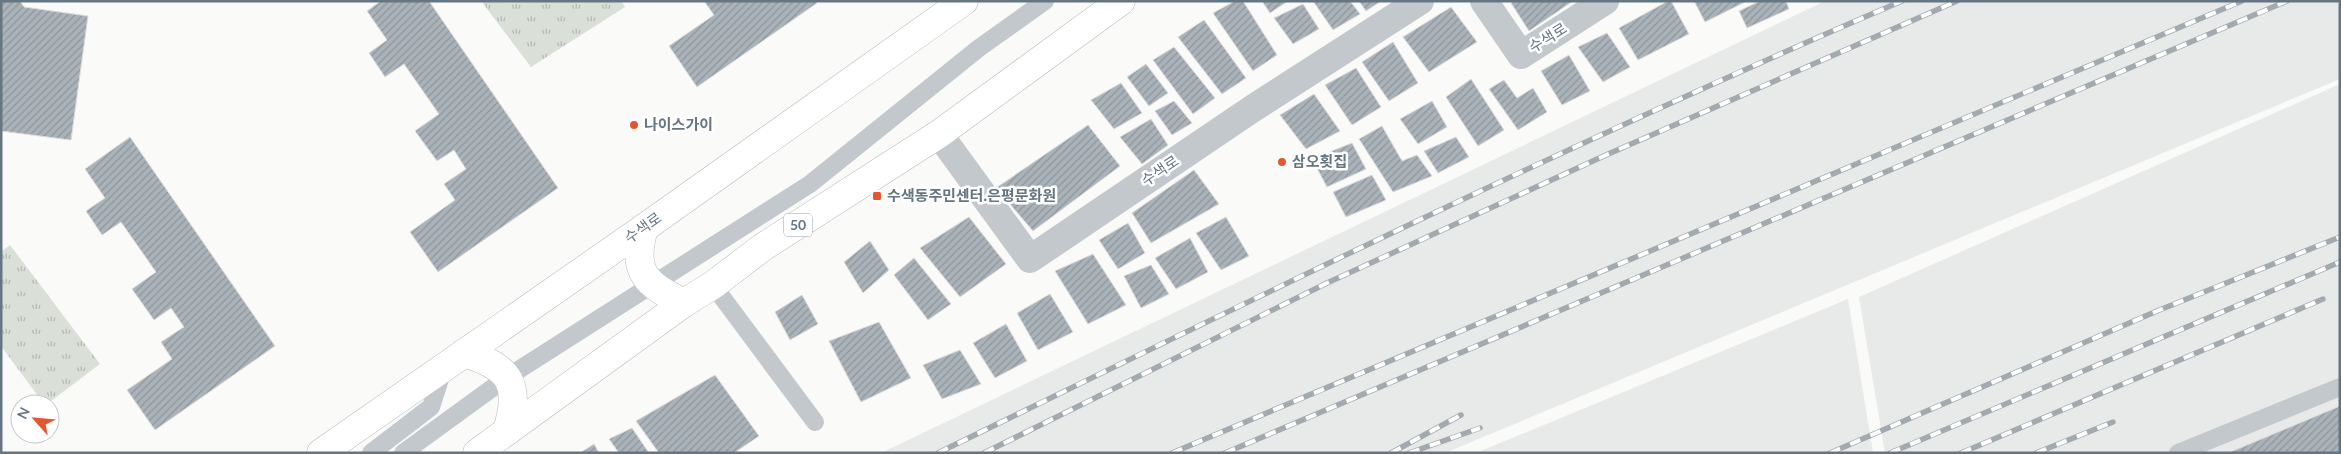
<svg xmlns="http://www.w3.org/2000/svg" width="2341" height="454" font-family="Lato,'Noto Sans KR',sans-serif">
<style>
.built{fill:#e8e9e9}
.park{fill:url(#park-tufts)}
.building{fill:url(#building-hatch);stroke:#dcdcda}
.lines{fill:none;stroke-linecap:round;stroke-linejoin:round}
.primary-casing{stroke:#b5babe;stroke-width:29}
.service{stroke:#c3c8cc;stroke-width:18}
.minor{stroke:#c3c8cc;stroke-width:28}
.primary{stroke:#fff;stroke-width:28}
.rail-casing{stroke:#a2aab0;stroke-width:5.5}
.rail{stroke:#fff;stroke-width:4;stroke-dasharray:11;stroke-linecap:butt}
.poi-dot{fill:#e4572e;stroke:#fff;stroke-width:2}
.labels{text-anchor:middle;stroke-width:5;stroke-linejoin:round;paint-order:stroke}
.shield{fill:#fff;stroke:#939fa8;stroke-width:1}
.shield-label{font-size:14px;font-weight:bold;fill:#657683}
.street-label{font-size:15px;fill:#657683;stroke:#fff}
.poi-label{font-size:15px;font-weight:bold;fill:#657683;stroke:#fff;text-anchor:start}
</style>
<defs>
<pattern id="park-tufts" width="24" height="20" patternUnits="userSpaceOnUse" patternTransform="scale(1.25)"><rect width="24" height="20" fill="#dadfd7"/><path d="M3 7l-1-3M5 7V3M7 7l1-3M15 17l-1-3M17 17v-4M19 17l1-3" fill="none" stroke="#b4b9b4"/></pattern>
<pattern id="building-hatch" width="6" height="6" patternUnits="userSpaceOnUse" patternTransform="scale(1.25)"><rect width="6" height="6" fill="#aab3b9"/><path d="M-1 1l2-2M0 6l6-6M5 7l2-2" fill="none" stroke="#8e969c"/></pattern>
</defs>
<rect width="100%" height="100%" fill="#fafaf8"/>
<!-- built -->
<g class="built">
<polygon points="1825,1 2340,1 2340,79 1445,453 881,453"/>
<polygon points="2340,84 2340,453 1885,453 1859,297"/>
<polygon points="1848,299 1873,453 1476,453"/>
</g>
<!-- park -->
<g class="park">
<polygon points="481,1 621,1 625,7 531,67"/>
<polygon points="10,245 100,364 47,404 44,404 1,346 1,252"/>
</g>
<!-- building -->
<g class="building">
<polygon points="1,1 20,1 24,7 88,16 71,140 1,131"/>
<polygon points="381,1 429,1 558,188 438,272 410,232 455,200 444,184 466,169 454,150 437,161 415,131 439,114 404,64 385,77 369,53 387,40 367,11"/>
<polygon points="704,1 816,1 817,3 697,87 669,46 714,15"/>
<polygon points="1235,1 1243,1 1277,55 1253,71 1213,13"/>
<polygon points="1262,1 1288,1 1270,13"/>
<polygon points="1313,1 1350,1 1360,14 1333,30"/>
<polygon points="1359,1 1381,1 1366,11"/>
<polygon points="1514,1 1573,1 1529,31 1511,3"/>
<polygon points="1668,1 1671,1 1689,34 1638,60 1619,28"/>
<polygon points="1694,1 1747,1 1705,22"/>
<polygon points="1760,1 1786,1 1789,9 1747,28 1739,11"/>
<polygon points="1303,4 1319,29 1293,44 1274,18"/>
<polygon points="1451,7 1477,42 1429,72 1403,37"/>
<polygon points="1204,20 1246,78 1222,94 1178,37"/>
<polygon points="1607,33 1630,67 1603,82 1578,47"/>
<polygon points="1393,42 1418,83 1389,101 1362,62"/>
<polygon points="1174,47 1215,98 1193,114 1153,60"/>
<polygon points="1569,55 1590,91 1562,105 1541,71"/>
<polygon points="1146,64 1168,93 1149,106 1127,77"/>
<polygon points="1356,68 1381,107 1352,125 1325,85"/>
<polygon points="1471,79 1504,130 1478,146 1446,97"/>
<polygon points="1504,80 1517,98 1533,88 1547,112 1518,130 1489,89"/>
<polygon points="1121,83 1142,113 1114,129 1091,100"/>
<polygon points="1314,94 1340,131 1306,149 1280,115"/>
<polygon points="1174,101 1192,123 1172,135 1155,111"/>
<polygon points="1432,101 1447,127 1418,144 1400,119"/>
<polygon points="1151,119 1168,145 1142,164 1120,137"/>
<polygon points="1088,125 1120,166 1033,231 996,188"/>
<polygon points="1382,126 1402,161 1417,155 1432,176 1393,192 1359,139"/>
<polygon points="130,137 275,346 155,430 127,390 172,359 161,342 184,327 171,308 154,320 132,289 156,272 121,222 102,235 86,211 105,198 85,169"/>
<polygon points="1456,137 1469,157 1438,173 1424,151"/>
<polygon points="1352,143 1366,169 1327,187 1312,159"/>
<polygon points="1194,170 1219,204 1151,243 1132,213"/>
<polygon points="1372,175 1386,200 1346,217 1333,192"/>
<polygon points="969,217 1006,264 960,297 920,248"/>
<polygon points="1226,217 1249,256 1221,270 1196,233"/>
<polygon points="1128,223 1145,253 1118,269 1099,240"/>
<polygon points="1190,238 1208,272 1176,289 1155,258"/>
<polygon points="870,241 889,270 863,293 844,262"/>
<polygon points="1093,254 1126,305 1088,324 1055,271"/>
<polygon points="914,258 951,304 928,320 894,275"/>
<polygon points="1151,265 1169,294 1141,308 1124,276"/>
<polygon points="1050,294 1073,332 1038,350 1017,313"/>
<polygon points="802,295 818,324 790,340 775,312"/>
<polygon points="879,322 911,378 861,402 829,341"/>
<polygon points="1006,324 1027,361 995,378 973,343"/>
<polygon points="960,350 981,384 942,399 923,365"/>
<polygon points="715,375 759,436 734,453 659,453 636,421"/>
<polygon points="2340,406 2340,453 2228,453"/>
<polygon points="632,428 649,453 619,453 609,439"/>
<polygon points="594,444 599,453 580,453"/>
</g>
<g class="lines">
<defs>
<g id="primary">
<path d="M644 228C631 273 646 284 684 303"/>
<path d="M464 353C511 367 521 384 507 431"/>
<polyline points="321,453 644,228 964,1"/>
<polyline points="477,453 684,303 713,285 763,247 939,134 1121,1"/>
</g>
</defs>
<!-- primary casing -->
<use href="#primary" class="primary-casing"/>
<!-- service -->
<g class="service">
<polyline points="713,285 815,422"/>
<polyline points="371,453 431,407 444,367"/>
<polyline points="403,453 506,378 810,184 979,48 1045,1"/>
<polyline points="2178,453 2340,387"/>
</g>
<!-- minor -->
<g class="minor">
<polyline points="1484,1 1521,55 1605,1"/>
<polyline points="939,134 1030,259 1252,109 1420,1"/>
</g>
<!-- primary -->
<use href="#primary" class="primary"/>
<defs>
<g id="rail">
<path d="M938 453C1257 297 1575 141 1902 1"/>
<polyline points="984,453 1327,283 1606,155 1957,1"/>
<polyline points="1172,453 2242,1"/>
<polyline points="1225,453 2287,1"/>
<polyline points="1391,453 1461,415"/>
<polyline points="1409,453 1480,428"/>
<polyline points="1830,453 2157,311 2340,237"/>
<polyline points="1890,453 2340,262"/>
<polyline points="1961,453 2323,299"/>
<polyline points="2036,453 2113,422"/>
</g>
</defs>
<!-- rail casing -->
<use href="#rail" class="rail-casing"/>
<!-- rail -->
<use href="#rail" class="rail"/>
</g>
<!-- markers -->
<g class="poi-dot">
<circle cx="634" cy="125" r="5"/>
<circle cx="1282" cy="162" r="5"/>
<rect x="872" y="191" width="10" height="10" rx="2.5"/>
</g>
<g class="labels">
<!-- shield labels -->
<rect class="shield" x="784" y="213.5" width="28" height="23" rx="4"/>
<g class="shield-label">
<text x="798" y="230">50</text>
</g>
<!-- street labels -->
<g class="street-label">
<text transform="translate(1548 38) rotate(-32)" y="5">수색로</text>
<text transform="translate(1160 171) rotate(-34)" y="5">수색로</text>
<text transform="translate(643 228) rotate(-35)" y="5">수색로</text>
</g>
<!-- poi labels -->
<g class="poi-label">
<text x="644" y="130">나이스가이</text>
<text x="1292" y="167">삼오횟집</text>
<text x="887" y="201">수색동주민센터.은평문화원</text>
</g>
</g>
<!-- border -->
<rect width="2341" height="454" fill="none" stroke="#657683" stroke-width="5"/>
<!-- north arrow -->
<g transform="translate(35 419) rotate(297)"><circle r="24" fill="#ffffff" stroke="#c1c8cd"/>
<path d="M0-4L9 19L0 12L-9 19Z" fill="#e4572e"/>
<text y="-8" font-size="14" font-weight="bold" text-anchor="middle" fill="#657683">N</text>
</g>
</svg>
